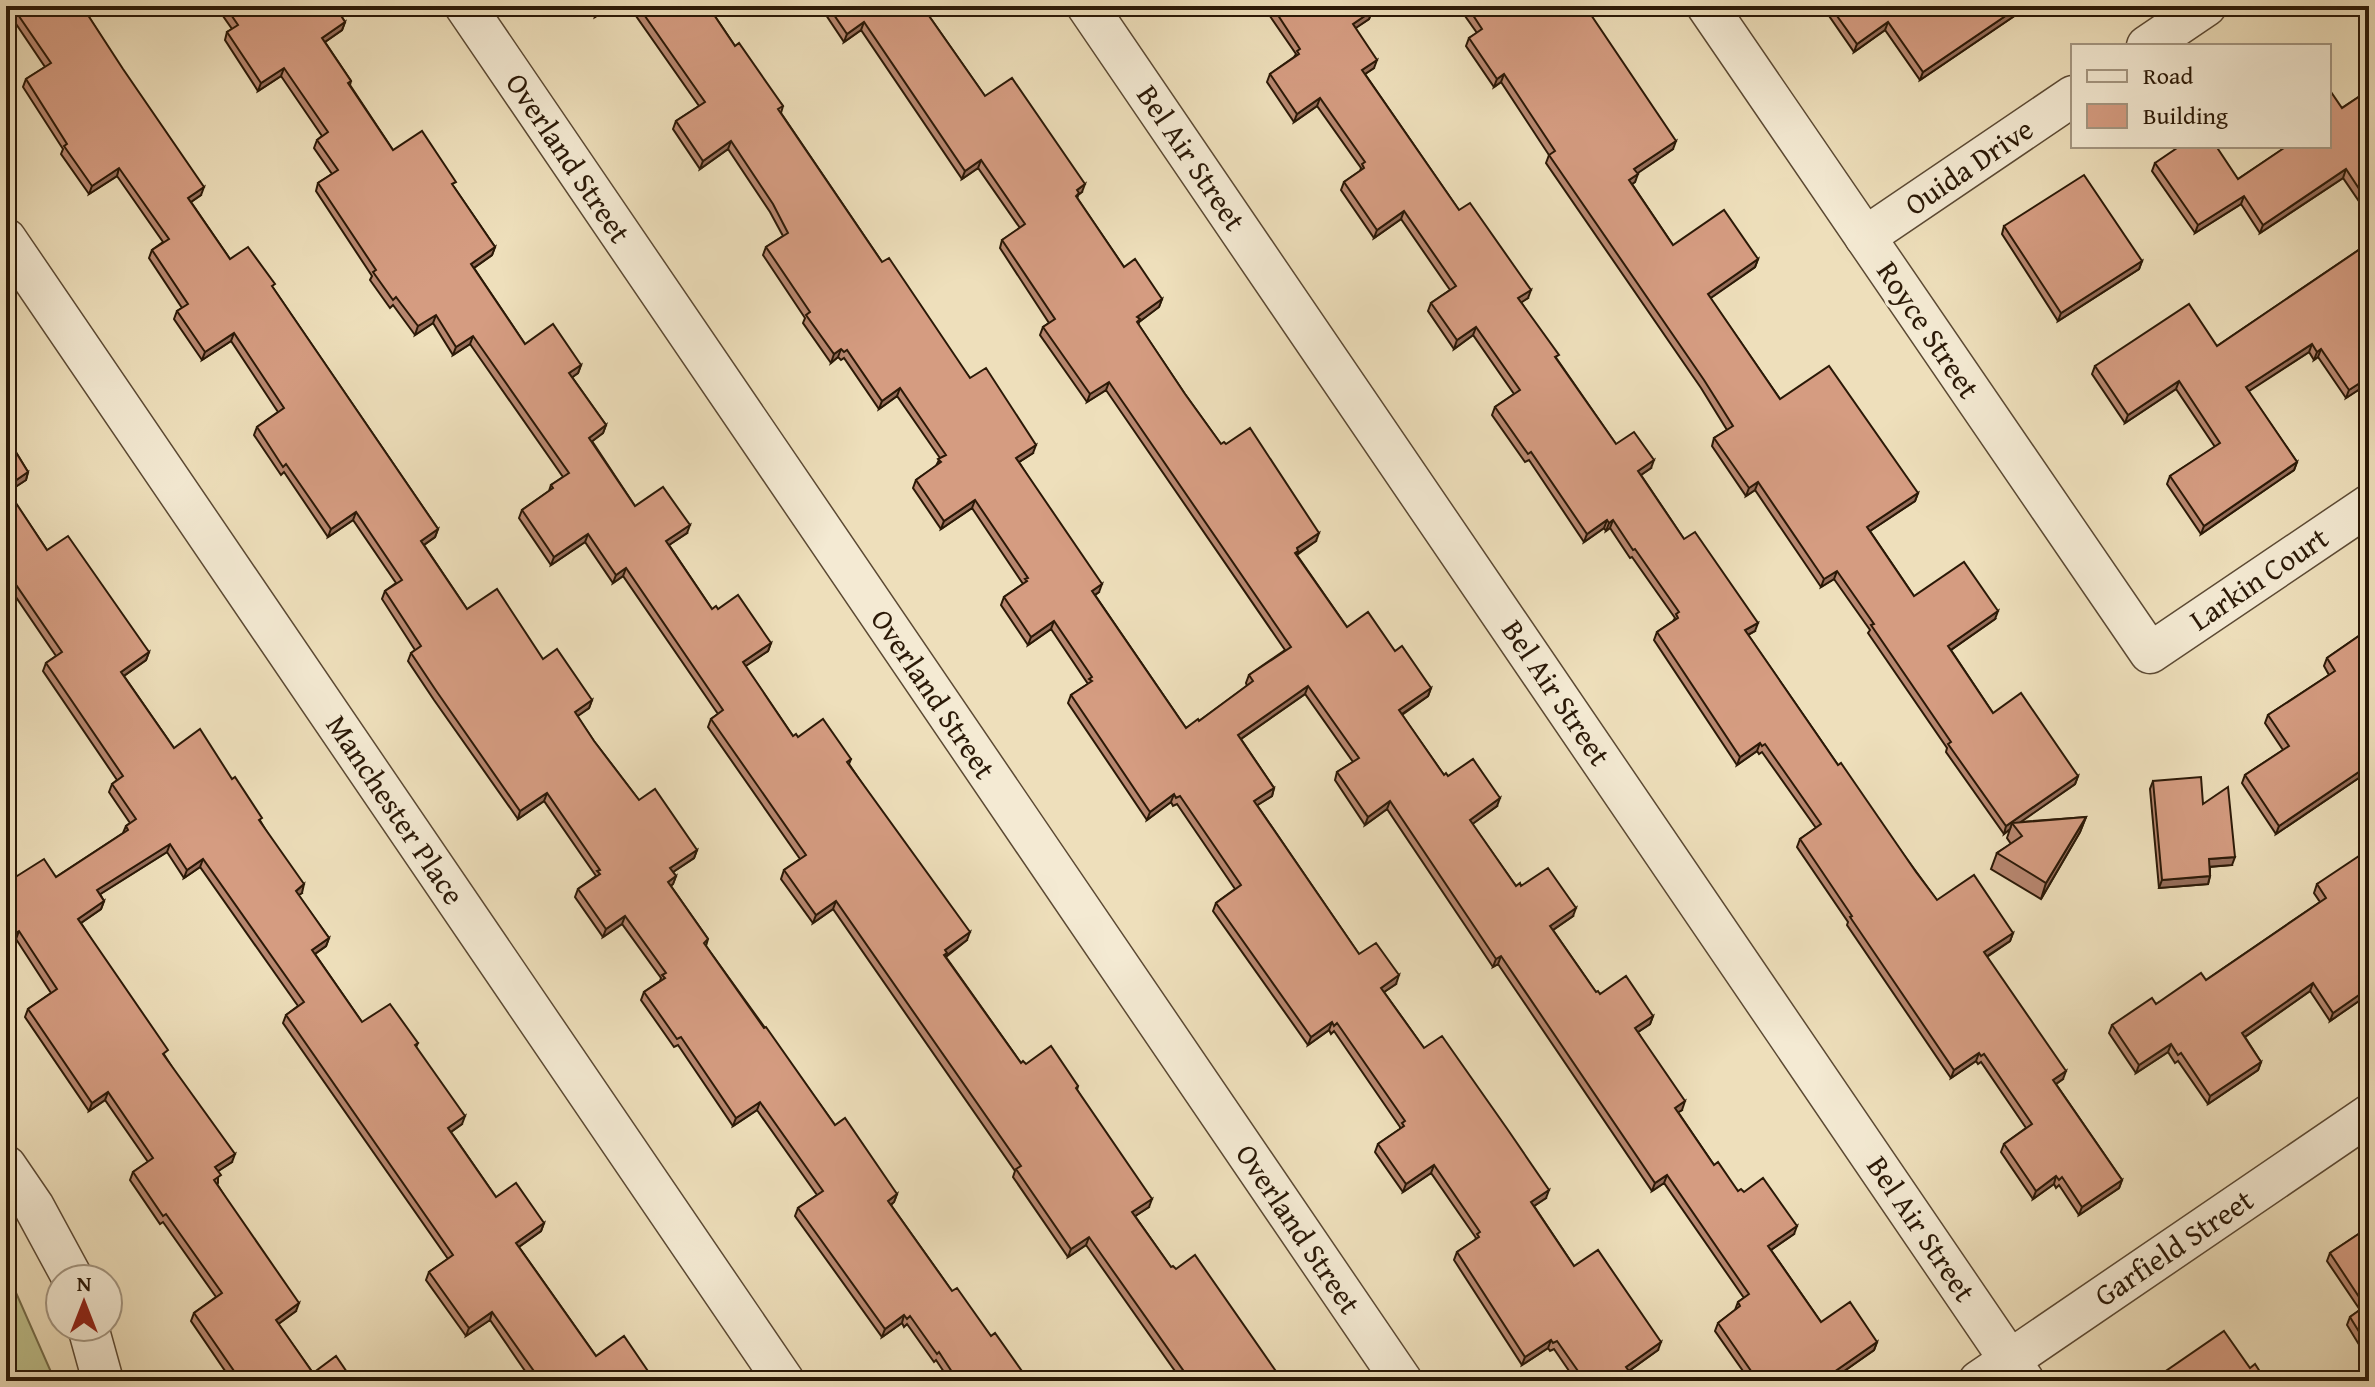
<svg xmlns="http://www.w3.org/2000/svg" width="2375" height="1387" font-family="'Gentium Book Plus',serif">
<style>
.park{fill:#bec08c;stroke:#746c4a;stroke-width:2}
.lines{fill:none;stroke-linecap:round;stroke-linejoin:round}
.street-casing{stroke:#5c4a34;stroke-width:43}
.street{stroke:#f4ead3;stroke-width:40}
.wall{fill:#b7866f;stroke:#2b1907;stroke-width:2}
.shaded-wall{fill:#956d5a;stroke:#2b1907;stroke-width:2}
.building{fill:#d59c81;stroke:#2b1907;stroke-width:2}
.labels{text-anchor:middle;stroke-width:7;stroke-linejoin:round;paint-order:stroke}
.street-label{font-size:30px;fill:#2b1907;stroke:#f4ead3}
</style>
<rect width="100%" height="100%" fill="#eedfbb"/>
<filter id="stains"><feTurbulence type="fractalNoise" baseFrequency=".0025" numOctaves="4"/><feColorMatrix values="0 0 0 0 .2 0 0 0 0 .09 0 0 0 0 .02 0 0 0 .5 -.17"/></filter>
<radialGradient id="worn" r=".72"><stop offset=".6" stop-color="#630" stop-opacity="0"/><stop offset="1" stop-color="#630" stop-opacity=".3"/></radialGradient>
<!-- park -->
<polygon class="park" points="6,1270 55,1381 6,1381"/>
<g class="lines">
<defs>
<g id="street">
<polyline points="465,6 1402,1381"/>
<polyline points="1087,6 2024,1381"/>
<polyline points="1707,6 2150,653 2369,505"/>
<polyline points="2147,46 2206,6"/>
<polyline points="1865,237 2073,96"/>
<polyline points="6,239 784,1381"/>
<polyline points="6,1166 34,1207 73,1279"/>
<polyline points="88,1327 103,1381"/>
<polyline points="1979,1381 2369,1115"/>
</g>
</defs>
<!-- street casing -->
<use href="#street" class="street-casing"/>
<!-- street -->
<use href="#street" class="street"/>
</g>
<!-- wall -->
<g class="wall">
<polygon points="6,6 82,6 201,195 191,202 230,259 273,288 438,529 435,537 424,545 467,609 543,659 592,700 589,708 577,716 594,741 639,800 697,850 694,858 673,872 676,876 673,884 671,886 708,939 706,946 835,1125 897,1194 894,1202 891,1205 952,1291 1029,1381 950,1381 936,1360 934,1362 907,1324 904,1327 902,1323 882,1337 795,1216 798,1208 817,1195 757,1110 733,1126 678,1045 674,1047 641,1000 644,992 660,981 661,978 622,924 603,937 575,897 578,889 596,876 544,801 518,819 434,700 408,661 411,653 415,650 382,599 385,591 396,583 353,520 328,537 284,472 281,475 254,435 257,427 278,412 231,341 202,360 174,319 177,311 182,308 149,258 152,250 163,242 117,176 89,194 61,154 63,149 23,87 26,79 45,67 6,9"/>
<polygon points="216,6 335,6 345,22 342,30 325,42 351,81 350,85 393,150 454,187 495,247 492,255 474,268 525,344 581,365 578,373 572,377 606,425 603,433 592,441 635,506 687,533 669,545 712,609 718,609 771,643 768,651 745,666 793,736 851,759 849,764 967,940 946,957 1021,1063 1026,1064 1078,1086 1077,1090 1149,1207 1135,1216 1171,1267 1278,1381 1182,1381 1086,1245 1068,1257 1013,1177 1015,1171 833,909 813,923 781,879 784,870 800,859 708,727 711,719 718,714 623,576 613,583 585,542 551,565 519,518 522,510 549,491 551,485 563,477 470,344 453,355 433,323 415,335 393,305 390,308 370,280 372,276 316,191 318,183 332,174 314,148 317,140 322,136 281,76 258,91 225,40 227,32 232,29"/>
<polygon points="588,6 611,6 595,17"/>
<polygon points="629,6 708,6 735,46 783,106 781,113 882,262 970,378 1033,453 1019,462 1099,592 1095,595 1186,728 1199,721 1247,686 1246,683 1249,675 1285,650 1106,390 1087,402 1040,335 1043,327 1049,323 1000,248 1002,240 1020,228 978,168 962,179 861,30 844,42 820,6 922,6 985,96 1082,192 1078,195 1077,198 1124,267 1162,299 1159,307 1139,322 1138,324 1185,394 1221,444 1316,541 1297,555 1347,627 1395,651 1431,688 1428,696 1402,715 1444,775 1448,776 1497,806 1472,824 1516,886 1521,886 1573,916 1553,930 1596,992 1653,1016 1650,1024 1638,1032 1682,1110 1678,1112 1714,1165 1738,1191 1744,1192 1794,1234 1771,1250 1821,1322 1877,1342 1874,1350 1830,1381 1750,1381 1715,1331 1718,1323 1735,1310 1738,1302 1744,1298 1664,1183 1652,1191 1498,964 1493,967 1387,809 1365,825 1335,780 1337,772 1353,762 1305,694 1241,739 1274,788 1272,796 1257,805 1359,954 1396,984 1384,992 1424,1048 1546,1198 1534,1206 1574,1266 1658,1350 1629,1371 1636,1381 1576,1381 1554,1349 1550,1351 1548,1348 1522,1365 1454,1260 1457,1252 1475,1240 1476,1238 1431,1173 1403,1192 1375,1152 1378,1144 1400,1129 1400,1127 1334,1031 1331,1034 1329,1030 1308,1045 1213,911 1216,903 1235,889 1177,804 1173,806 1171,802 1147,820 1068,703 1071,695 1088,684 1051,629 1028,645 1001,605 1004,597 1023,584 972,508 941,529 913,488 916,480 936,466 940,458 897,396 879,409 844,358 841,360 838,357 831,363 803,323 805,318 763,255 766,247 783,236 770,212 728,149 700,169 673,129 676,121 699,106"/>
<polygon points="1263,6 1369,6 1372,11 1369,19 1355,28 1374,68 1365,74 1459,210 1528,298 1521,302 1557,359 1616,444 1651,468 1641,475 1684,539 1755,631 1748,635 1838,765 1937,900 2013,933 2010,941 1987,957 2063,1079 2056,1084 2122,1180 2119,1188 2079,1215 2059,1185 2056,1188 2054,1184 2033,1199 2001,1152 2004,1144 2026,1128 1981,1062 1978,1064 1976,1061 1951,1078 1847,925 1848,922 1797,847 1800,839 1816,828 1762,752 1759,754 1757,751 1737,765 1654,640 1657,632 1673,621 1675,618 1632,557 1630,558 1610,528 1606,531 1604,528 1584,542 1529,460 1525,462 1492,415 1495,407 1514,394 1473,335 1454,349 1428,311 1431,303 1450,290 1401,219 1374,238 1341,190 1344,182 1360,171 1361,168 1317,106 1294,122 1267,82 1270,74 1294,57 1296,54"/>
<polygon points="1458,6 1585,6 1673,149 1637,173 1635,182 1632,184 1673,245 1758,259 1755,267 1710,298 1780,399 1918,493 1915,501 1870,531 1914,596 1995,619 1951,650 1993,713 2078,776 2075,784 2020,822 2086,817 2080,832 2041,899 1991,869 1997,853 2011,844 2007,838 2010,829 2004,834 1946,752 1947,748 1868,633 1870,630 1834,579 1821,587 1755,490 1746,496 1712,446 1714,438 1727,430 1701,388 1546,163 1549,155 1501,82 1494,87 1466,46 1469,38 1477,33"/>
<polygon points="1826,6 2029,6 1920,80 1885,30 1854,52 1825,10"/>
<polygon points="2369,90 2369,216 2343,178 2260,233 2241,204 2195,233 2152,171 2155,163 2238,179 2286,147 2285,146 2329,146 2342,108"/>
<polygon points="2004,226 2142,261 2139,269 2058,321 2002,234"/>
<polygon points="2369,243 2369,383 2346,398 2318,357 2314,360 2309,352 2248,391 2297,462 2294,470 2201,534 2167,484 2170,476 2215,447 2176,389 2125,423 2092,374 2095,366 2217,346"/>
<polygon points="6,436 28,472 26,480 8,492 47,550 149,652 146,660 124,676 174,748 232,779 261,822 302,893 298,895 329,938 326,946 315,954 362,1022 418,1043 416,1047 462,1124 451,1132 496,1197 544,1223 541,1231 519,1247 596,1356 651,1381 532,1381 490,1320 466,1336 426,1280 429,1272 448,1259 283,1023 286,1015 298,1006 200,867 184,878 167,852 100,894 104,901 101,909 81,923 232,1162 218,1171 218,1183 217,1184 296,1311 278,1324 313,1373 353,1381 232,1381 191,1321 194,1313 216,1297 163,1222 160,1224 130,1180 133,1172 148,1162 105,1100 89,1111 25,1017 28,1009 51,993 16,939 6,945 6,883 56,877 123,833 126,826 130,823 109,792 112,784 117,780 43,671 46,663 56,656 9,587 6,589"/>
<polygon points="2369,629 2369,771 2276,834 2242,783 2245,775 2283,750 2265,723 2268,715 2329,675 2324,666 2327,658"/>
<polygon points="2153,781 2203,804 2232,865 2210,867 2210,876 2208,884 2159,888 2150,789"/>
<polygon points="2369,858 2369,994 2330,1021 2310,991 2245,1037 2261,1062 2258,1070 2208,1104 2178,1061 2175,1063 2168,1052 2136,1073 2109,1033 2112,1025 2206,980 2320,902 2314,893 2317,884"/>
<polygon points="2369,1227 2369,1361 2347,1325 2350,1317 2360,1310 2327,1261 2330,1253"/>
</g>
<!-- shaded-wall -->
<g class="shaded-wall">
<polygon points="602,6 611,6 595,17 598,9"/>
<polygon points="2020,6 2029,6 1920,80 1923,72"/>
<polygon points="1372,11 1369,19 1350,32 1353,24"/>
<polygon points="345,22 342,30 319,46 322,38"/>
<polygon points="864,22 861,30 844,42 847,34"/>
<polygon points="1888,22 1885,30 1854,52 1857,44"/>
<polygon points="1377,60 1374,68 1359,78 1362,70"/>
<polygon points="284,68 281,76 258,91 261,83"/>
<polygon points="1504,74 1501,82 1494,87 1497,79"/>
<polygon points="1320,98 1317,106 1294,122 1297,114"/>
<polygon points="731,141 728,149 700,169 703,161"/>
<polygon points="1676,141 1673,149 1632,177 1634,169"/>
<polygon points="981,160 978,168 962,179 965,171"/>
<polygon points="119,168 117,176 89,194 92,186"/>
<polygon points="2346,169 2343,178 2260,233 2263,225"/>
<polygon points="1638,174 1635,182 1626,188 1629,180"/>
<polygon points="1085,184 1082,192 1078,195 1076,202 1077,190"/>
<polygon points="204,187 201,195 185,206 188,198"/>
<polygon points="2244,196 2241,204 2195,233 2198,225"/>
<polygon points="1404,211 1401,219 1374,238 1377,230"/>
<polygon points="495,247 492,255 468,272 471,264"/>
<polygon points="1758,259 1755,267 1705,302 1708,294"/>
<polygon points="2142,261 2139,269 2058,321 2061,313"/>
<polygon points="1531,290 1528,298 1516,306 1518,298"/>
<polygon points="1162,299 1159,307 1139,322 1137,328 1137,317"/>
<polygon points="436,315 433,323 415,335 418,326"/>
<polygon points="1476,327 1473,335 1454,349 1457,340"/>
<polygon points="234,333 231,341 202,360 205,352"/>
<polygon points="473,336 470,344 453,355 456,347"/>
<polygon points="2312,344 2309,352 2243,395 2246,387"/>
<polygon points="841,349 838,357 831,363 834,354"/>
<polygon points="2321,349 2318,357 2314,360 2317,352"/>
<polygon points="581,365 578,373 567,381 569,373"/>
<polygon points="2369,377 2369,383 2346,398 2349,390"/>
<polygon points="2179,381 2176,389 2125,423 2128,415"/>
<polygon points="1109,382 1106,390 1087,402 1090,394"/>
<polygon points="900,388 897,396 879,409 882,401"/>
<polygon points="606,425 603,433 586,446 589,438"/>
<polygon points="1036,445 1033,453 1013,466 1016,458"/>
<polygon points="1654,460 1651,468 1635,479 1638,471"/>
<polygon points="2297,462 2294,470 2201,534 2204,526"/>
<polygon points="28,472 26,480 6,493 6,487"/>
<polygon points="1758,482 1755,490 1746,496 1749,488"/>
<polygon points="1918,493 1915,501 1864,535 1867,527"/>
<polygon points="975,500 972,508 941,529 944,521"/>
<polygon points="356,512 353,520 328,537 331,529"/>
<polygon points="1607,520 1604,528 1584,542 1587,534"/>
<polygon points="1613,520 1610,528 1606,531 1609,523"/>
<polygon points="690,525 687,533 663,549 666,541"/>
<polygon points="438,529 435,537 418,549 421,541"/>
<polygon points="1319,533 1316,541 1297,554 1295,559 1297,548"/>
<polygon points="588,534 585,542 551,565 554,557"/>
<polygon points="626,568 623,576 613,583 616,575"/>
<polygon points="1837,571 1834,579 1821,587 1824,579"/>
<polygon points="1102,584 1099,592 1089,599 1092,591"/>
<polygon points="1998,611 1995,619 1945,654 1948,646"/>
<polygon points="1054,621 1051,629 1028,645 1031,637"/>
<polygon points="1758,623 1755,631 1742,638 1745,630"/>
<polygon points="771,643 768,651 740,670 743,662"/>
<polygon points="149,652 146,660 118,680 121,672"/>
<polygon points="1308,686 1305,694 1235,743 1238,735"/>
<polygon points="1431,688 1428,696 1396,718 1399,710"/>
<polygon points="592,700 589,708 572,720 575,712"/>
<polygon points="1760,743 1757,751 1737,765 1740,757"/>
<polygon points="13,765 10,774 6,776 6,771"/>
<polygon points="2369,765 2369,771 2276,834 2279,826"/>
<polygon points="2078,776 2075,784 2015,826 2012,823 2010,829 2004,834 2006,826"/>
<polygon points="1274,788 1272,796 1251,809 1254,801"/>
<polygon points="547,793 544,801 518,819 520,811"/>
<polygon points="1174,794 1171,802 1147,820 1150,812"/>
<polygon points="1500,798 1497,806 1467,828 1470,820"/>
<polygon points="1390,801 1387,809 1365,825 1368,817"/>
<polygon points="2086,817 2080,832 2041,899 2046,883"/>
<polygon points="170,844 167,852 94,898 97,890"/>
<polygon points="697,850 694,858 667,876 670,868"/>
<polygon points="2235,857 2232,865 2206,867 2209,859"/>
<polygon points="203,859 200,867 184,878 187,870"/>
<polygon points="676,876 673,884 665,890 668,882"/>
<polygon points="2210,876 2208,884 2159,888 2162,880"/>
<polygon points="304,884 302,893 293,899 296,891"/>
<polygon points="104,901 101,909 75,927 78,919"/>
<polygon points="836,901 833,909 813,923 816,915"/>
<polygon points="1576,908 1573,916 1547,934 1550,926"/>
<polygon points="625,916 622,924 603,937 606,929"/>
<polygon points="19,931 16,939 6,945 6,939"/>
<polygon points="970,932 967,940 946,956 944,961 945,950"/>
<polygon points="2013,933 2010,941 1981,960 1984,952"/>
<polygon points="329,938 326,946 309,958 312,950"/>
<polygon points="1501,956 1498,964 1493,967 1496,959"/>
<polygon points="1399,975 1396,984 1378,996 1381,988"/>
<polygon points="2313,983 2310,991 2239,1041 2242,1033"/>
<polygon points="2369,988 2369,994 2330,1021 2333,1013"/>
<polygon points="1653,1016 1650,1024 1632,1036 1635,1028"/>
<polygon points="1332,1022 1329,1030 1308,1045 1311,1037"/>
<polygon points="2171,1044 2168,1052 2136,1073 2139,1065"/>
<polygon points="1979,1053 1976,1061 1951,1078 1954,1070"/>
<polygon points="2261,1062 2258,1070 2208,1104 2210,1096"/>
<polygon points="2066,1071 2063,1079 2050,1088 2053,1080"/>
<polygon points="108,1092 105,1100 89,1111 92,1103"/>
<polygon points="1685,1101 1682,1110 1672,1116 1675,1108"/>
<polygon points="760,1102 757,1110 733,1126 736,1118"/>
<polygon points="465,1116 462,1124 445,1136 448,1128"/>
<polygon points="235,1154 232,1162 212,1175 215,1167"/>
<polygon points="1434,1165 1431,1173 1403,1192 1406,1184"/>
<polygon points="1667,1175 1664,1183 1652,1191 1655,1183"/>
<polygon points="2056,1176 2054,1184 2033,1199 2036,1191"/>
<polygon points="2122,1180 2119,1188 2079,1215 2082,1207"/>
<polygon points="1549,1190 1546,1198 1528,1210 1531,1202"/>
<polygon points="897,1194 894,1202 885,1209 888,1201"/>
<polygon points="1152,1199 1149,1207 1129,1220 1132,1212"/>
<polygon points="544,1223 541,1231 513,1251 516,1243"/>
<polygon points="1797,1226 1794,1234 1765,1254 1768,1246"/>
<polygon points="1089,1237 1086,1245 1068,1257 1071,1249"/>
<polygon points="299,1303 296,1311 273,1328 276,1320"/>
<polygon points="492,1312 490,1320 466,1336 469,1328"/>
<polygon points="904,1315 902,1323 882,1337 885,1329"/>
<polygon points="1551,1340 1548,1348 1522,1365 1525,1357"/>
<polygon points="1661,1342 1658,1350 1623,1375 1626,1367"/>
<polygon points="1877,1342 1874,1350 1830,1381 1821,1381"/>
<polygon points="1787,1374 1785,1381 1776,1381"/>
</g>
<!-- building -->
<g class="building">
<polygon points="12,6 82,6 123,69 204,187 188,198 230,259 248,247 275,284 272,286 438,529 421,541 467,609 497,589 543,659 557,649 592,700 575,712 594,741 639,800 655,789 697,850 670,868 676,876 668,882 708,939 704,943 764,1028 766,1027 835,1125 845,1118 897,1194 888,1201 952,1291 957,1288 991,1336 995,1333 1029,1381 958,1381 939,1352 937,1354 910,1316 907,1319 904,1315 885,1329 798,1208 823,1191 760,1102 736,1118 681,1037 677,1039 644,992 665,978 662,975 666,973 625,916 606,929 578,889 600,874 597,871 600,870 547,793 520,811 437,692 411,653 421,646 385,591 402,580 356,512 331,529 286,464 283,467 257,427 284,408 234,333 205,352 177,311 188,304 152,250 169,239 119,168 92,186 64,146 67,144 26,79 51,63"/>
<polygon points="225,6 335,6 345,22 322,38 351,81 348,83 393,150 422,131 456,182 452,184 495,247 471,264 525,344 553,324 581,365 569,373 606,425 589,438 635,506 663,487 690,525 666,541 712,609 716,606 718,609 738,595 771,643 743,662 793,736 796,734 798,737 823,719 851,759 847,762 970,932 945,950 947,953 944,955 1021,1063 1023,1061 1026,1064 1051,1046 1078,1086 1076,1088 1152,1199 1132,1212 1171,1267 1173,1266 1176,1269 1195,1255 1280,1377 1274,1381 1189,1381 1190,1380 1089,1237 1071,1249 1016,1169 1021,1166 836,901 816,915 784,870 806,855 711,719 723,710 626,568 616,575 588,534 554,557 522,510 553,488 551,485 569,473 473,336 456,347 436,315 418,326 396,297 393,300 373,272 376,270 318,183 338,170 317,140 328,132 284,68 261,83 227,32 238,25"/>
<polygon points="638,6 708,6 735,46 739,43 783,106 778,109 882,262 889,258 970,378 986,368 1036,445 1016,458 1102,584 1092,591 1186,728 1198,719 1199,721 1253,681 1249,675 1291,647 1109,382 1090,394 1043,327 1055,319 1002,240 1025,224 981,160 965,171 864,22 847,34 828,6 922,6 985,96 1012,78 1085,184 1077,190 1079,193 1076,196 1124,267 1135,259 1162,299 1137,317 1140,319 1137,322 1185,394 1221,444 1224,442 1226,444 1250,428 1319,533 1297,548 1298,551 1295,553 1347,627 1368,612 1395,651 1402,646 1431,688 1399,710 1444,775 1446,773 1448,776 1473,759 1500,798 1470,820 1516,886 1520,883 1521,886 1548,868 1576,908 1550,926 1596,992 1598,991 1600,994 1626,976 1653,1016 1635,1028 1685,1101 1675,1108 1714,1165 1718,1162 1738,1191 1741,1189 1744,1192 1763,1178 1797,1226 1768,1246 1821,1322 1850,1302 1877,1342 1821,1381 1792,1381 1787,1374 1776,1381 1758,1381 1718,1323 1740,1306 1738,1302 1749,1294 1667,1175 1655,1183 1501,956 1496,959 1390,801 1368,817 1337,772 1359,758 1308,686 1238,735 1274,788 1254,801 1359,954 1376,943 1399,975 1381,988 1424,1048 1442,1036 1508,1130 1549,1190 1531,1202 1574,1266 1598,1250 1661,1342 1626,1367 1636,1381 1585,1381 1557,1341 1553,1343 1551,1340 1525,1357 1457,1252 1479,1237 1477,1234 1480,1232 1434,1165 1406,1184 1378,1144 1404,1126 1402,1123 1405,1121 1337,1023 1334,1026 1332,1022 1311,1037 1216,903 1241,885 1180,796 1176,798 1174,794 1150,812 1071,695 1092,681 1089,679 1092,677 1054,621 1031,637 1004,597 1027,581 1025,579 1028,578 975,500 944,521 916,480 941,462 938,459 946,455 900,388 882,401 847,350 844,352 841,349 834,354 806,315 810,312 766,247 788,233 773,204 731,141 703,161 676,121 705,102"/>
<polygon points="1272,6 1369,6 1372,11 1353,24 1377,60 1362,70 1459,210 1470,203 1531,290 1518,298 1559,355 1555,357 1616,444 1634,432 1654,460 1638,471 1684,539 1695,532 1758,623 1745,630 1838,765 1841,763 1916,872 1937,900 1974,875 2013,933 1984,952 2066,1071 2053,1080 2122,1180 2082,1207 2062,1177 2059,1180 2056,1176 2036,1191 2004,1144 2032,1124 1984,1054 1981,1056 1979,1053 1954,1070 1850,917 1852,916 1800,839 1821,824 1765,744 1762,746 1760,743 1740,757 1657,632 1678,618 1676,614 1679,612 1635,549 1633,550 1613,520 1609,523 1607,520 1587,534 1531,452 1528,454 1495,407 1520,390 1476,327 1457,340 1431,303 1456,286 1404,211 1377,230 1344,182 1364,168 1362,164 1365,162 1320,98 1297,114 1270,74 1299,54 1297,51 1300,49"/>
<polygon points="1467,6 1585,6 1676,141 1634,169 1638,174 1629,180 1673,245 1724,210 1758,259 1708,294 1780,399 1829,366 1918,493 1867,527 1914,596 1964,562 1998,611 1948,646 1993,713 2021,693 2078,776 2006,826 1948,744 1951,742 1871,625 1874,624 1837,571 1824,579 1758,482 1749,488 1714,438 1733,426 1704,380 1549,155 1555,151 1504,74 1497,79 1469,38 1482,29"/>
<polygon points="1830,6 2020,6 1923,72 1888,22 1857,44"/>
<polygon points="2329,89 2342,108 2369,90 2369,204 2346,169 2263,225 2244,196 2198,225 2155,163 2180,146 2216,146 2238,179 2287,146 2329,146"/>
<polygon points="2084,175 2142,261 2061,313 2004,226"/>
<polygon points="2369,243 2369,377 2349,390 2321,349 2317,352 2312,344 2246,387 2297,462 2204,526 2170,476 2220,443 2179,381 2128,415 2095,366 2189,304 2217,346"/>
<polygon points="6,436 28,472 6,487"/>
<polygon points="6,488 47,550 68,536 149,652 121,672 174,748 200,729 232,779 235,777 262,818 259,820 304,884 296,891 329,938 312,950 362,1022 390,1004 418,1043 415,1045 465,1116 448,1128 496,1197 516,1183 544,1223 516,1243 596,1356 624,1336 652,1377 647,1381 541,1381 492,1312 469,1328 429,1272 453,1255 286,1015 304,1002 203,859 187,870 170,844 97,890 104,901 78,919 168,1050 163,1054 235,1154 215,1167 221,1175 214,1180 299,1303 276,1320 313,1373 336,1356 353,1381 241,1381 194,1313 222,1293 166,1214 163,1216 133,1172 153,1158 108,1092 92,1103 28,1009 57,989 19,931 6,939 6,883 44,859 56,877 128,830 126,826 136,819 112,784 123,776 46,663 62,652 12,579 9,581 6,576"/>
<polygon points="2369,629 2369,765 2279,826 2245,775 2289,746 2268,715 2335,671 2327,658"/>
<polygon points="6,756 13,765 6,771"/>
<polygon points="2201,777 2203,804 2228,787 2235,857 2209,859 2210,876 2162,880 2153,781"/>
<polygon points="2086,817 2046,883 1997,853 2022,836 2012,823"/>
<polygon points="2359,856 2362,862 2369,858 2369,988 2333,1013 2313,983 2242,1033 2261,1062 2210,1096 2181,1053 2178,1055 2171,1044 2139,1065 2112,1025 2152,998 2156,1004 2201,973 2206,980 2326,898 2317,884"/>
<polygon points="2369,1227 2369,1348 2350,1317 2365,1306 2330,1253"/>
<polygon points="2224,1331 2250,1368 2255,1364 2266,1381 2165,1381 2160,1375"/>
</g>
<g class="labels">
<!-- street labels -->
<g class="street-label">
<text transform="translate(568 158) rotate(56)" y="10">Overland Street</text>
<text transform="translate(1191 158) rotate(56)" y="10">Bel Air Street</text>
<text transform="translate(1969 167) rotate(-34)" y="10">Ouida Drive</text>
<text transform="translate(1928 330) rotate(56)" y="10">Royce Street</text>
<text transform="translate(2259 579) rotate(-34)" y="10">Larkin Court</text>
<text transform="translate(1556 693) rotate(56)" y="10">Bel Air Street</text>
<text transform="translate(933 694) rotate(56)" y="10">Overland Street</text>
<text transform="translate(395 810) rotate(56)" y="10">Manchester Place</text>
<text transform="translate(1298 1229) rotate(56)" y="10">Overland Street</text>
<text transform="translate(1921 1229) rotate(56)" y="10">Bel Air Street</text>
<text transform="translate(2174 1248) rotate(-34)" y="10">Garfield Street</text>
</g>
</g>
<!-- margin -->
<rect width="2375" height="1387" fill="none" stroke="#eedfbb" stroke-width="32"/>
<rect x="8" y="8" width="2359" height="1371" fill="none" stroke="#2b1907" stroke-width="4"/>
<rect x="16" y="16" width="2343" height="1355" fill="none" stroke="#2b1907" stroke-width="2"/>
<!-- legend -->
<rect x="2071" y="44" width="260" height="104" fill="#f4ead3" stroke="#a49681" stroke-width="2"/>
<rect x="2087" y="70" width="40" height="12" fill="#f4ead3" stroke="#a49681" stroke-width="2"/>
<text x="2143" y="84" font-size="24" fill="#2b1907">Road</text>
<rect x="2087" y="104" width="40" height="24" fill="#d59c81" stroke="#a49681" stroke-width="2"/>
<text x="2143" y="124" font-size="24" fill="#2b1907">Building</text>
<!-- north arrow -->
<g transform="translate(84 1303)"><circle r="38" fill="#f4ead3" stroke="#a49681" stroke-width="2"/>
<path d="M0-6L14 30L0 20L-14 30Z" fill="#8f2418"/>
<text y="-12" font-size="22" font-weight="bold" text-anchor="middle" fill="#2b1907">N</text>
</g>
<rect width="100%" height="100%" filter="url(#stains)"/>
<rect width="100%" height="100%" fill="url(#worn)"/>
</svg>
